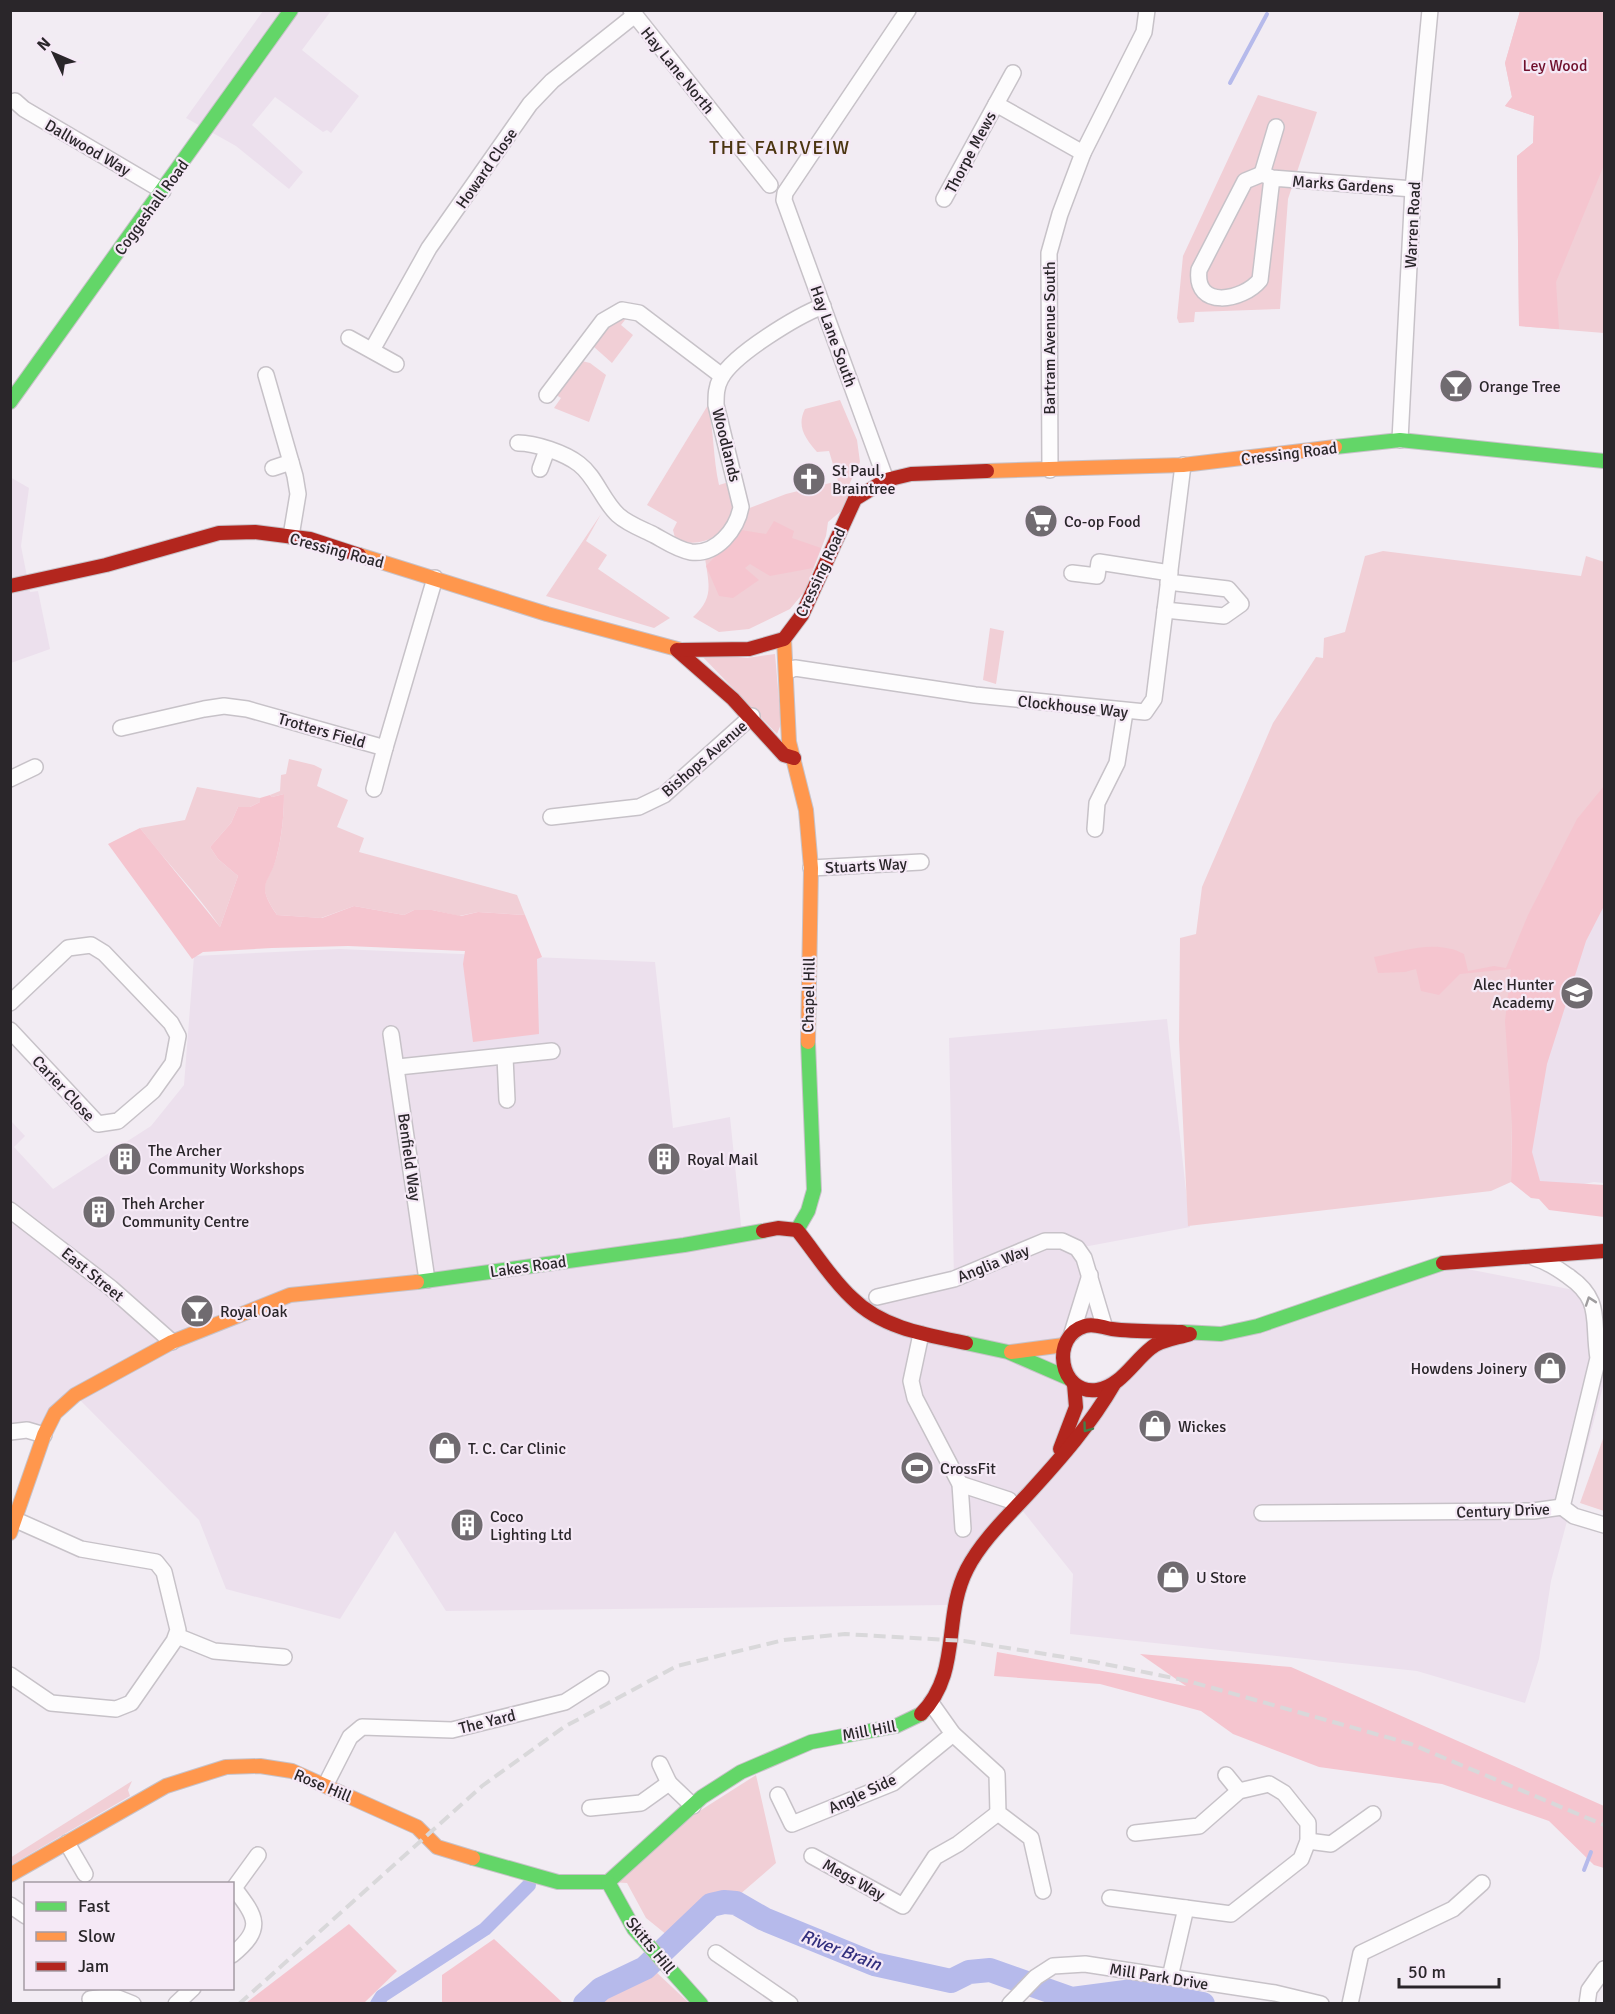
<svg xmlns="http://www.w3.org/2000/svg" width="1615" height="2014" font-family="Signika,sans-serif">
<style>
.built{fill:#ece0ed}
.green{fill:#f1cfd6}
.forest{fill:#f5c5cf}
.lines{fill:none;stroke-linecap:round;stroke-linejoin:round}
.stream{stroke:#b6baeb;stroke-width:4}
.canal{stroke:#b6baeb;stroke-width:14}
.river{stroke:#b6baeb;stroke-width:24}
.street-casing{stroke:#c7c2c8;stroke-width:18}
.fast-casing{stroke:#c7c2c8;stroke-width:16}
.slow-casing{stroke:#c7c2c8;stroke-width:16}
.jam-casing{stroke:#c7c2c8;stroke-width:16}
.street{stroke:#fdfcfd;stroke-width:15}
.fast{stroke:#63d668;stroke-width:14}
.slow{stroke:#ff974d;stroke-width:14}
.jam{stroke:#b3261e;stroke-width:14}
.rail{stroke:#d9d8da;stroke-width:4;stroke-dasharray:12 6;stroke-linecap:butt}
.oneway{stroke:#9e9c9e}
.oneway2{stroke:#467e49}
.labels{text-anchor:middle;stroke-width:4.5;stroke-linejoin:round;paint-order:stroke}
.park-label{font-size:16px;fill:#6f0f2c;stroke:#f5e9f6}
.street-label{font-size:16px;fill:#2a262a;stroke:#f5e9f6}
.poi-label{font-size:16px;fill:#2a262a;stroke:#f5e9f6;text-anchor:start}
.water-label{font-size:18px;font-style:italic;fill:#322f7e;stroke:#f5e9f6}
.quarter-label{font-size:20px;letter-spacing:1.5px;fill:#4b3510;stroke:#f5e9f6}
</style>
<rect width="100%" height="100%" fill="#f2ecf3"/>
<!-- built -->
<g class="built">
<polygon points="263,11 331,11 302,50 359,96 331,133 327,130 323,132 275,97 252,125 303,172 289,189 236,146 186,118"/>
<polygon points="10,477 29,488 21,546 30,592 38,591 50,649 11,663"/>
<polygon points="1604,864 1604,1183 1594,1182 1535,1194 1525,1068"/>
<polygon points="339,949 655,962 673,1128 730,1117 742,1234 797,1230 851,1299 877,1297 954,1279 949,1038 1167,1019 1190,1227 1078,1248 1104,1325 1064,1345 1083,1389 1190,1334 1221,1334 1437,1263 1579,1291 1604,1316 1604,1383 1551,1581 1539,1659 1525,1703 1417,1671 1070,1634 1073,1574 1018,1505 947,1605 446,1611 395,1531 340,1619 226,1589 199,1520 75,1395 44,1435 11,1432 10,1120 25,1136 14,1147 53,1189 151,1126 184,1085 194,956"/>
</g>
<!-- green -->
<g class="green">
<polygon points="1520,11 1604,11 1604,333 1519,326 1517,156 1533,143 1534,116 1505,106 1512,97 1505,63"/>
<polygon points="1258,95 1317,112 1288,199 1280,309 1195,312 1194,322 1179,323 1177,318 1183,256"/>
<polygon points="628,316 621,325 633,335 612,363 593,346 610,321"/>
<polygon points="582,361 590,363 606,375 589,422 554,408 561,398 553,393"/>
<path d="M840 400 857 440 860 462 846 491 852 497 846 507 828 522 826 536 805 591 790 609 749 629 719 632 693 617C714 598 709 585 705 558 726 549 744 533 747 509L786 494 838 481 829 451 817 452C806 439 796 427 805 409Z"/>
<path d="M708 405C714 431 713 458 719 485L729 482C732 493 735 504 732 515 724 538 695 550 675 538L673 530 677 522 647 505Z"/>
<polygon points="601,514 586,541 607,555 598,569 670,618 654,628 546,596"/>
<polygon points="1383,551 1581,576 1586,556 1604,562 1604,823 1512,1124 1511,1182 1491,1191 1188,1226 1179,1040 1180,938 1196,934 1202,887 1273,723 1316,657 1323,658 1324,638 1345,632 1365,556"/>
<polygon points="990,628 1004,631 996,684 983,680"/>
<polygon points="699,653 747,658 775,654 781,724 777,734"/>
<path d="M289 759 314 765 322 769 317 786 348 800 337 827 364 838 359 852 517 895 525 915 478 912 459 916 432 910H414L404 915 354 906 321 918 277 915C254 881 269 886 277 855 282 836 284 814 284 794L272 797 270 795 280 791 281 775 286 774Z"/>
<path d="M197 787 260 798V802L250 807H238L231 823 210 847 218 859 238 876 220 927C196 892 166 862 140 828L185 820Z"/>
<polygon points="1604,1436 1604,1511 1580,1503"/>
<polygon points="756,1775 776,1863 731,1902 703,1901 667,1935 646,1918 627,1883 608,1882 698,1812"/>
<polygon points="132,1781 128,1790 130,1796 11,1865 10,1858"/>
<polygon points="655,1971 689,2003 598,2004"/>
</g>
<!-- forest -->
<g class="forest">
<polygon points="1520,11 1604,11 1604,165 1556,282 1559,329 1519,326 1517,156 1533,143 1534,116 1505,106 1512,97 1505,63"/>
<polygon points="774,521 794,531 792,538 821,548 813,568 770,576 750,564 745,568 759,580 733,598 719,596 706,566 741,530 766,534"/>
<path d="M1604 786V906L1586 941 1547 1064 1532 1152 1540 1181 1604 1185V1217L1549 1210 1539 1199 1531 1198 1511 1182 1512 1124 1505 1021 1511 969 1460 974 1439 995 1421 991 1416 969 1405 972 1378 973 1374 957C1404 951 1436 939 1464 954L1468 971 1494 966 1506 968 1528 915 1577 819Z"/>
<path d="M284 794C284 814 282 836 277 855 270 886 254 881 277 915L322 918 354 906 404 915 414 910H432L461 916 478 912 525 915 542 957 537 959 539 1034 473 1042 463 964 465 951 348 946 272 948 203 952 192 959 108 844 140 828 220 927 238 876 218 859 210 847 231 823 238 807H250L260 802V798L270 795 272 797Z"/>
<polygon points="997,1652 1186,1686 1140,1654 1291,1667 1604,1806 1604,1868 1594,1865 1549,1821 1442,1784 1319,1767 1233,1734 1201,1711 1100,1684 994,1676"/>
<polygon points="349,1924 397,1971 364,2003 246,2003"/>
<polygon points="494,1939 563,2003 442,2003 442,1975"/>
</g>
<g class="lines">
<!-- stream -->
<g class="stream">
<polyline points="1230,83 1267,14"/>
<polyline points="1584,1870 1591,1852"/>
</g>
<!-- canal -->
<polyline class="canal" points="377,2004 382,1996 485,1929 529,1885"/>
<!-- river -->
<polyline class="river" points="585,2004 601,1989 645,1968 711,1905 724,1902 736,1903 764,1919 874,1964 951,1981 969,1972 990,1970 1072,1999 1133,1991 1203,2004"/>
<defs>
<g id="street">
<polyline points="631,10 770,185"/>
<polyline points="15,101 24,109 163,191"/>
<polyline points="996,104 1013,73"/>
<polyline points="1262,174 1276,127"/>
<path d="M1272 178 1260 280C1243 301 1194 310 1199 270L1245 181 1262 174 1272 178 1413 189"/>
<polyline points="944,199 996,104 1083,153"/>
<polyline points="349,338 396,364"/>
<polyline points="372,350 429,248 530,104 552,81 635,15"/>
<polyline points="266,375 295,476 298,494 291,536"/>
<polyline points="547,395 603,321 622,310 639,313 722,376"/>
<polyline points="1400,440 1413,189 1430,10"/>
<path d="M518 443C535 443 565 453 579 464 596 477 602 500 618 515 628 524 642 529 654 535 665 541 678 550 691 552 717 555 737 529 741 507L716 405C716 395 716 387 721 378 734 354 797 316 823 306"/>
<polyline points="273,468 291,462"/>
<polyline points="540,469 547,450"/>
<polyline points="1050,470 1049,253 1060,214 1083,153 1144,32 1147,10"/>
<polyline points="886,480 784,200 785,193 908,10"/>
<polyline points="1072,573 1097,576 1099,562 1170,573"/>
<polyline points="1165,610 1224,616 1241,604 1228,589 1168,582"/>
<polyline points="788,671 795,668 975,695 1145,712 1154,699 1183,465"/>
<polyline points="121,728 204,709 224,706 247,709 385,748 435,578"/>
<polyline points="10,779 35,767"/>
<polyline points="374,789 385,748"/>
<polyline points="551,817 639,807 664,795 752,716"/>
<polyline points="1095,829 1097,803 1117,763 1125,712"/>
<polyline points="811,868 921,862"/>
<polyline points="10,1003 68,948 91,945 104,953 171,1023 178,1036 173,1063 153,1091 118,1121 98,1124 10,1030"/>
<polyline points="391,1034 427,1280"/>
<polyline points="505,1057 507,1100"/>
<polyline points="398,1067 552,1051"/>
<polyline points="10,1210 111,1288 172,1342"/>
<path d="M1535 1258C1548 1262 1557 1268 1568 1276 1603 1300 1592 1320 1598 1358L1562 1507"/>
<polyline points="877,1297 954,1279 1045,1241 1062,1241 1077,1248 1084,1258 1104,1325"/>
<polyline points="1072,1333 1090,1275"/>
<polyline points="921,1334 911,1381 915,1398 960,1484 963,1529"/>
<polyline points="10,1432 27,1430 44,1435"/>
<polyline points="960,1484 1009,1500"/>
<polyline points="1562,1507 1574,1516 1604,1525"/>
<polyline points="1262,1513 1533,1511 1562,1507"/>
<polyline points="177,1636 214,1651 284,1657"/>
<polyline points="10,1675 51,1703 116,1709 131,1703 174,1641 178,1630 164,1572 156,1562 81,1549 16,1520"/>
<polyline points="931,1703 953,1734 997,1774 998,1813 1031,1838 1043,1891"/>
<polyline points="660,1764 669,1783"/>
<polyline points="1226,1775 1239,1791"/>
<polyline points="326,1784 350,1737 362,1727 452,1730 565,1702 601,1679"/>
<polyline points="778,1795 792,1824 893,1783 953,1734"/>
<polyline points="590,1808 641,1803 669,1783 693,1806"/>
<polyline points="1308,1841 1331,1844 1373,1814"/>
<polyline points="67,1843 85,1874"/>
<polyline points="812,1856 903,1906 935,1857 958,1844 998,1813"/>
<polyline points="1110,1898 1231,1914 1301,1859 1308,1841 1308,1823 1284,1793 1269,1784 1239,1791 1199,1826 1135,1833"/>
<polyline points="10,1905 26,1916"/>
<polyline points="716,1953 790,2004"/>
<path d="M232 1955C265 1928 256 1917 234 1888L258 1855"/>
<polyline points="1170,1977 1186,1908"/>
<polyline points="90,1999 113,1996 133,2004"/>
<polyline points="176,2004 193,1988"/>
<polyline points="1010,2004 1036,1977 1053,1966 1085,1964 1275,1993 1321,2004"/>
<polyline points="1350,2004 1361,1953 1453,1909 1482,1883"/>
<polyline points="1587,2004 1589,1990 1604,1969"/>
</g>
<g id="fast">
<polyline points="10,402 291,10"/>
<polyline points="1335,447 1400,440 1604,461"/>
<polyline points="797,1230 808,1211 814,1190 808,1042"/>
<polyline points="417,1282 684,1245 763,1231"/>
<polyline points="1182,1332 1221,1334 1258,1326 1443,1263"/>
<polyline points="966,1343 1008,1352 1068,1378"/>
<polyline points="473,1858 558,1882 608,1882"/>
<polyline points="608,1882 702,1797 741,1772 811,1742 896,1726 921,1714"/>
<polyline points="608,1882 634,1929 701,2004"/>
</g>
<g id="slow">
<polyline points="987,471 1183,465 1335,447"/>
<polyline points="359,555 547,614 681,650"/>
<polyline points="784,639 789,742 806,810 811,868 808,1042"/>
<polyline points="1011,1352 1064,1345"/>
<polyline points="10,1533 44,1435 55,1413 75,1395 172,1342 290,1295 417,1282"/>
<polyline points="10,1875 166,1786 226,1767 260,1766 292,1771 417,1827 437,1847 473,1858"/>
</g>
<g id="jam">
<polyline points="10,586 106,565 219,533 255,532 310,539 359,555"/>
<polyline points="677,650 733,699 784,755 794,758"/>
<polyline points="681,650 749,649 784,639 802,615 855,499 886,480 911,474 987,471"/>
<path d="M763 1231 778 1228 797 1230C815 1252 831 1279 852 1298 882 1328 926 1335 966 1343"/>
<polyline points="1443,1263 1604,1251"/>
<path d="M1182 1332C1159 1331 1135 1332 1112 1329 1103 1328 1095 1323 1085 1326 1050 1336 1059 1395 1097 1390 1120 1387 1134 1361 1151 1348 1160 1340 1178 1338 1190 1334"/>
<polyline points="1060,1449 1076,1407 1074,1384"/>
<path d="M921 1714C962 1672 942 1618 967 1569 982 1540 1008 1516 1030 1492 1061 1458 1091 1424 1114 1384"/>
</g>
</defs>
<!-- street casing -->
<use href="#street" class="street-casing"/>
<!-- fast casing -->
<use href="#fast" class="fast-casing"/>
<!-- slow casing -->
<use href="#slow" class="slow-casing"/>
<!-- jam casing -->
<use href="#jam" class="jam-casing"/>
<!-- street -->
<use href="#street" class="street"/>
<!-- fast -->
<use href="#fast" class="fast"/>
<!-- slow -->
<use href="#slow" class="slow"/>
<!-- jam -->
<use href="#jam" class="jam"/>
<!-- rail -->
<polyline class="rail" points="239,2004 482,1786 564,1727 677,1666 784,1640 845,1634 964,1641 1095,1662 1188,1681 1411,1744 1604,1825"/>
</g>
<!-- one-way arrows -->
<defs><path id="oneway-chevron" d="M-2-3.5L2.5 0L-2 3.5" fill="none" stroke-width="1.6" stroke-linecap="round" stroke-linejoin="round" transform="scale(1.5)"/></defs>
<use class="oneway" href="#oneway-chevron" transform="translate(1590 1301) rotate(-109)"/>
<use class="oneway2" href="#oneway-chevron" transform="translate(1087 1428) rotate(126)"/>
<!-- icons -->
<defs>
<symbol id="bar-disc" viewBox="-11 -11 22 22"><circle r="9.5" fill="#706b70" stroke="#f5e9f6"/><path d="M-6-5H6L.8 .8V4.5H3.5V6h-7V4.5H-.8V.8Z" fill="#fff"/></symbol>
<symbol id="church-disc" viewBox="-11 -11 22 22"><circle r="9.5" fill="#706b70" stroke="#f5e9f6"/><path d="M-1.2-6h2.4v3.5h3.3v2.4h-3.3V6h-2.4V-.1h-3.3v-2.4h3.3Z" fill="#fff"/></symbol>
<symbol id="supermarket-disc" viewBox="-11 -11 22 22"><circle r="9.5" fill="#706b70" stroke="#f5e9f6"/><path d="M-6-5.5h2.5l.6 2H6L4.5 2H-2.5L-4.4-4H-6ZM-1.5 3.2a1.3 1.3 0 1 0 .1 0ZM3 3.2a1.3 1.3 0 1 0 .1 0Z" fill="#fff"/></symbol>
<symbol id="school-disc" viewBox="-11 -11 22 22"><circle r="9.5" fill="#706b70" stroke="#f5e9f6"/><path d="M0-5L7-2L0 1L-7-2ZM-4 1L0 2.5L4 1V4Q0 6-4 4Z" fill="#fff"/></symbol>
<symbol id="building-disc" viewBox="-11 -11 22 22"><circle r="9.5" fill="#706b70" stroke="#f5e9f6"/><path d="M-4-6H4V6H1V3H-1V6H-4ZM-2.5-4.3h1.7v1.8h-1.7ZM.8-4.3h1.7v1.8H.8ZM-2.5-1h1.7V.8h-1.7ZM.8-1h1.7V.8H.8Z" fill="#fff"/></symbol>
<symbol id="shop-disc" viewBox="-11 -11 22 22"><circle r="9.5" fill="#706b70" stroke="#f5e9f6"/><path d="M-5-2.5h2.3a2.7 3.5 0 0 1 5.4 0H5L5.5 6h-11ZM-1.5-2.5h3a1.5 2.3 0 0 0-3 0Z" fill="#fff"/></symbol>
<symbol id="stadium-disc" viewBox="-11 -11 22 22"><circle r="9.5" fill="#706b70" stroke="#f5e9f6"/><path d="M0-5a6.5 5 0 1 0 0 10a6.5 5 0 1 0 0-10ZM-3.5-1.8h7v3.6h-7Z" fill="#fff"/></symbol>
</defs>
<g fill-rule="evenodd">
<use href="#bar-disc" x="1437" y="367" width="38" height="38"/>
<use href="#church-disc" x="790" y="460" width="38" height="38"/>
<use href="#supermarket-disc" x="1022" y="502" width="38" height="38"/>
<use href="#school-disc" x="1558" y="974" width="38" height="38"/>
<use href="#building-disc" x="106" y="1140" width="38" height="38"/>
<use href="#building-disc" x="645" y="1140" width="38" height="38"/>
<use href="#building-disc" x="80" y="1193" width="38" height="38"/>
<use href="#bar-disc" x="178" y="1292" width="38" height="38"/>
<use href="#shop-disc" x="1531" y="1349" width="38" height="38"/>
<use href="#shop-disc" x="1136" y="1407" width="38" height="38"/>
<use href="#shop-disc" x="426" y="1429" width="38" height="38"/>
<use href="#stadium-disc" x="898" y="1449" width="38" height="38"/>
<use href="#building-disc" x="448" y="1506" width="38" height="38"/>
<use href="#shop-disc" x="1154" y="1558" width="38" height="38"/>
</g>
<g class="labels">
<!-- park labels -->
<g class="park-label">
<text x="1555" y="71">Ley Wood</text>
</g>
<!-- street labels -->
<g class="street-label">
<text transform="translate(678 70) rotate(51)" y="6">Hay Lane North</text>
<text transform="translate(88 147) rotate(30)" y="6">Dallwood Way</text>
<text transform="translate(970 152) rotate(-62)" y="6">Thorpe Mews</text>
<text transform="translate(486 168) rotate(-55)" y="6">Howard Close</text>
<text transform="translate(1343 184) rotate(4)" y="6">Marks Gardens</text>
<text transform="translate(151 207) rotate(-54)" y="6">Coggeshall Road</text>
<text transform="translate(1412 225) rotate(-87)" y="6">Warren Road</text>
<text transform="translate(834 336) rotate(70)" y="6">Hay Lane South</text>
<text transform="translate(1049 338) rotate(-90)" y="6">Bartram Avenue South</text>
<text transform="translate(727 445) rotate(76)" y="6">Woodlands</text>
<text transform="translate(1289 453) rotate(-7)" y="6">Cressing Road</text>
<text transform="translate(337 550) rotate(15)" y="6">Cressing Road</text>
<text transform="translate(820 572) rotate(-65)" y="6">Cressing Road</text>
<text transform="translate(1073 706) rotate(6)" y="6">Clockhouse Way</text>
<text transform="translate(322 730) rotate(16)" y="6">Trotters Field</text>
<text transform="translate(704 758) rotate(-41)" y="6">Bishops Avenue</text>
<text transform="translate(866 865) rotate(-3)" y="6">Stuarts Way</text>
<text transform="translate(808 995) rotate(-89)" y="6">Chapel Hill</text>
<text transform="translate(64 1088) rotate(47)" y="6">Carier Close</text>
<text transform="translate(410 1157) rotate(82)" y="6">Benfield Way</text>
<text transform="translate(993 1263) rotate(-22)" y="6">Anglia Way</text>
<text transform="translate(528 1266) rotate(-8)" y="6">Lakes Road</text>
<text transform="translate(93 1274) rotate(39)" y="6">East Street</text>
<text transform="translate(1503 1510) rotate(-2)" y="6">Century Drive</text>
<text transform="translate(487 1721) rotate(-14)" y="6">The Yard</text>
<text transform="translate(869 1730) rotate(-10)" y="6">Mill Hill</text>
<text transform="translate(323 1785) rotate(23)" y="6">Rose Hill</text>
<text transform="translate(862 1793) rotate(-25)" y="6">Angle Side</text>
<text transform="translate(854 1879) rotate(29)" y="6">Megs Way</text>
<text transform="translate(651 1945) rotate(51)" y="6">Skitts Hill</text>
<text transform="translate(1159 1976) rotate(9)" y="6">Mill Park Drive</text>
</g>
<!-- poi labels -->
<g class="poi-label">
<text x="1479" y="392">Orange Tree</text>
<text x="832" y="476">St Paul,<tspan x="832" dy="18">Braintree</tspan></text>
<text x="1064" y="527">Co-op Food</text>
<text x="1554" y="990" text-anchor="end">Alec Hunter<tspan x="1554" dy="18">Academy</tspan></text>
<text x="148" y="1156">The Archer<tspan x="148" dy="18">Community Workshops</tspan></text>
<text x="687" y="1165">Royal Mail</text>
<text x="122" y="1209">Theh Archer<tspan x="122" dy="18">Community Centre</tspan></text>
<text x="220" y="1317">Royal Oak</text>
<text x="1527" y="1374" text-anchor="end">Howdens Joinery</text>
<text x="1178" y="1432">Wickes</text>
<text x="468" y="1454">T. C. Car Clinic</text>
<text x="940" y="1474">CrossFit</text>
<text x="490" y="1522">Coco<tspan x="490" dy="18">Lighting Ltd</tspan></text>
<text x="1196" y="1583">U Store</text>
</g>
<!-- water labels -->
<g class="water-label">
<text transform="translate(841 1950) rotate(21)" y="6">River Brain</text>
</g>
<!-- quarter labels -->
<g class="quarter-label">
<text x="780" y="154">THE FAIRVEIW</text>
</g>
</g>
<!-- border -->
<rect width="1615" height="2014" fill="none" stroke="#2a262a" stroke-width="24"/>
<!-- legend -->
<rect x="24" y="1882" width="210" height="108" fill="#f5e9f6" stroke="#a49ba4" stroke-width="1.5"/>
<rect x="36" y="1902" width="30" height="9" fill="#63d668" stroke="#a49ba4" stroke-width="1.5"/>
<text x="78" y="1912" font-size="18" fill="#2a262a">Fast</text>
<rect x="36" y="1932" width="30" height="9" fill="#ff974d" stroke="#a49ba4" stroke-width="1.5"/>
<text x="78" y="1942" font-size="18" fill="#2a262a">Slow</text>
<rect x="36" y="1962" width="30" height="9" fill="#b3261e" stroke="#a49ba4" stroke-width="1.5"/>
<text x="78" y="1972" font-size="18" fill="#2a262a">Jam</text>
<!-- north arrow -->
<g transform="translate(54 54) rotate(314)" stroke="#f5e9f6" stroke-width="4.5" paint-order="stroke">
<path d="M0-4.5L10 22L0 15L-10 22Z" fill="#2a262a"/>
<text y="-9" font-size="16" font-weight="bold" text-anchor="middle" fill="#2a262a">N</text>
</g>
<!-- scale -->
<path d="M1399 1978v9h100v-9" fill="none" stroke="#2a262a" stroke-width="3"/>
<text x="1408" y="1978" font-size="18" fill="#2a262a" stroke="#f5e9f6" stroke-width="4.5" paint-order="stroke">50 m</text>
</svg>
